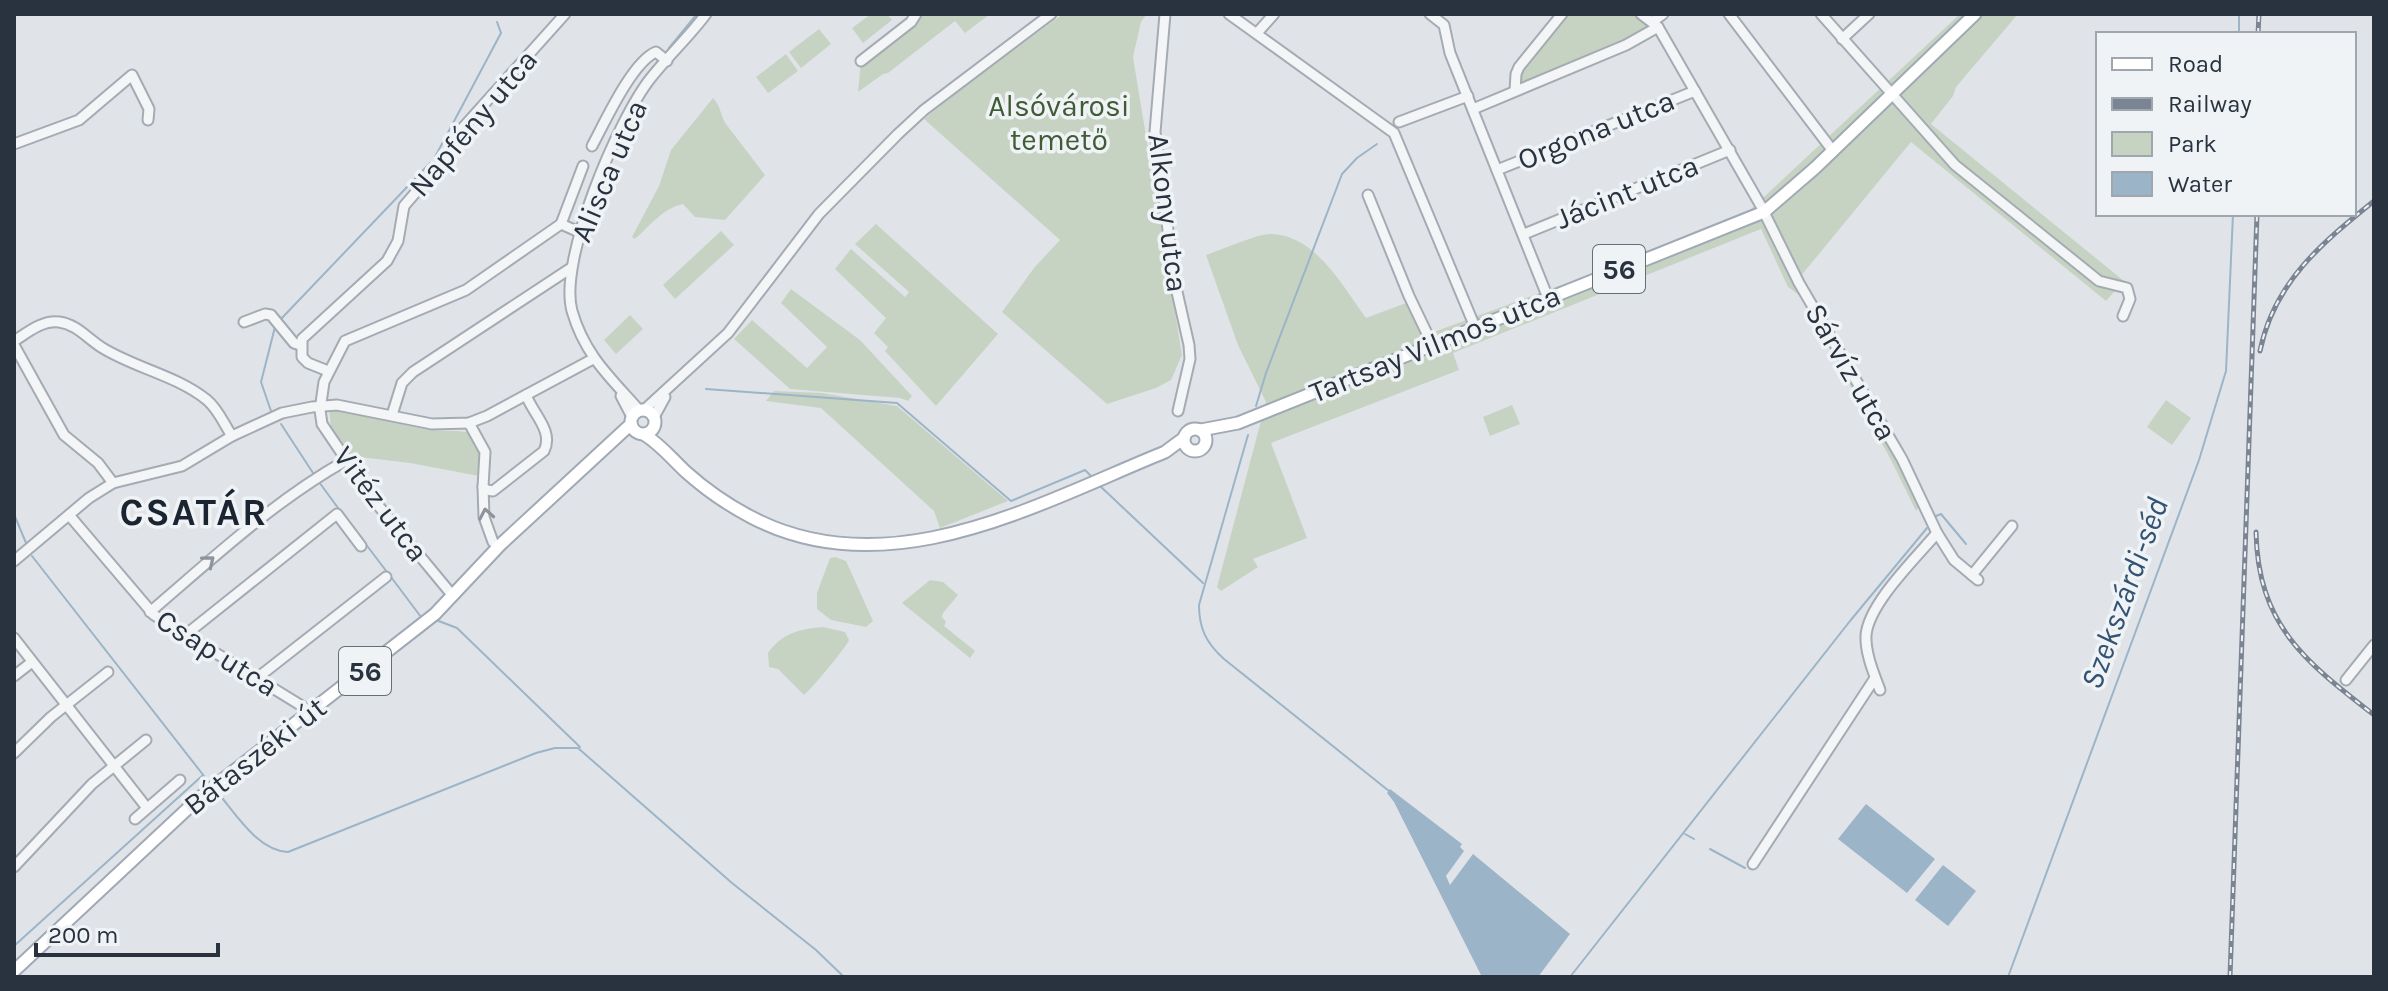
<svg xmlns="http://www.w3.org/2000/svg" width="2388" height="991" font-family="Karla,sans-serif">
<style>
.green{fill:#c7d3c2}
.water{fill:#9cb4c8}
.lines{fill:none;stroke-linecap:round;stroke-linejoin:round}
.stream{stroke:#9cb4c8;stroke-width:2}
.minor-casing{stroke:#a5abb3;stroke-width:13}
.major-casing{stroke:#a0a9b4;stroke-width:15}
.minor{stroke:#f3f5f7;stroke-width:9}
.major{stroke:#fff;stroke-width:11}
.rail-casing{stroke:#7a8492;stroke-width:5}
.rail{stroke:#f0f3f6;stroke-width:2;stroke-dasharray:6;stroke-linecap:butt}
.oneway{stroke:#8e949c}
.labels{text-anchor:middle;stroke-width:7;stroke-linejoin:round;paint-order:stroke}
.shield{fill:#f0f3f6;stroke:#656d77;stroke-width:2}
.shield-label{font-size:28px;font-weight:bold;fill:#293340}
.park-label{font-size:30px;fill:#405c37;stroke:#f0f3f6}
.street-label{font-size:30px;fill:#293340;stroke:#f0f3f6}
.water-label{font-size:32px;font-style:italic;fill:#345373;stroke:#f0f3f6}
.district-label{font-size:38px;font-weight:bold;letter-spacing:2px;fill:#1b2431;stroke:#f0f3f6}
</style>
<rect width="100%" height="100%" fill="#e0e4e9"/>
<!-- green -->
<g class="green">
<polygon points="871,14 887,14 892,20 863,43 852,28"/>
<polygon points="916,14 990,14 965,33 955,21 888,73 883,74 858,92 861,61"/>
<polygon points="1063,14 1147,14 1141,22 1133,57 1182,355 1171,380 1156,388 1107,404 1002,312 1034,268 1060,240 924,119 971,81"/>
<polygon points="1566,14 1636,14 1651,26 1636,37 1517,89 1519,73"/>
<path d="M1960 14H2018L1956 87 1953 96 1931 124 2124 281 2106 301 1911 142 1800 277 1892 431 1926 496 1916 511 1891 460 1802 297 1788 287 1761 229 1453 353 1459 370 1271 443 1307 538 1253 559 1258 567 1221 591 1217 587 1266 402 1238 345 1206 255C1221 250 1259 233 1271 234 1316 235 1343 287 1366 318L1406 303 1423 336 1572 281 1751 209Z"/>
<polygon points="819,29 831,44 801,68 789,52"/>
<polygon points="786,54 798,71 768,93 756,77"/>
<path d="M713 98C721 106 720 115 726 124L765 175 725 220 695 217 683 204C662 209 651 225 635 239L632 237 659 186 671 150Z"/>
<polygon points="876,224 998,334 936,406 885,351 888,347 874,333 886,318 835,269 851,249 905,297 909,292 855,244"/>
<polygon points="721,231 734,245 675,299 663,285"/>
<polygon points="791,289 860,340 912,396 908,401 900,398 790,389 734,339 752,320 807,368 827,347 781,303"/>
<polygon points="630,315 643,329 616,354 604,340"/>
<polygon points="774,391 822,393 897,406 1008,501 940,528 934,511 821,408 766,401"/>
<polygon points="2166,400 2191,418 2172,445 2147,427"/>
<polygon points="1512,405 1520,424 1490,436 1483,417"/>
<path d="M329 408C363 412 396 425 430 430 445 432 458 429 474 434L482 454 479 476 410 463 351 456 331 427Z"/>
<polygon points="835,557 846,561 873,621 866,627 831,620 817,609 817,593 830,558"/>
<polygon points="930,580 943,582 958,595 943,613 942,617 946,622 944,626 975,651 970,658 902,603"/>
<path d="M823 627 845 632 849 640C846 648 808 693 804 695L778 669 769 667 768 653C782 633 800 629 823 627Z"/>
</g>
<!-- water -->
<g class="water">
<polygon points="1390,789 1462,844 1460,847 1464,851 1446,876 1450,885 1473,854 1570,934 1538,977 1482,977 1394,802 1387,793"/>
<polygon points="1866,804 1935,859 1907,893 1838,839"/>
<polygon points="1943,865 1976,891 1948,926 1915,900"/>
</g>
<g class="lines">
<!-- stream -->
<g class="stream">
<polyline points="2239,34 2239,14"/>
<polyline points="669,48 697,14"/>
<polyline points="435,157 501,33 497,22"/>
<polyline points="280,320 430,163"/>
<polyline points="706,389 897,403 1011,501 1085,470 1093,478"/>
<polyline points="1256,406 1266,373 1342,174 1357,158 1377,144"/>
<polyline points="271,411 261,382 275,327"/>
<polyline points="281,424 315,476"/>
<path d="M1248 435 1199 605C1199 628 1206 643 1224 659L1389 791"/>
<polyline points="319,482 341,512"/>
<polyline points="1100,486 1203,583"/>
<polyline points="14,514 26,543"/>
<polyline points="1936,516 1941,514 1966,544"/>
<polyline points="355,530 387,572"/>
<polyline points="32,556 204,776"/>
<polyline points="391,577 421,617"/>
<polyline points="436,620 457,628 580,747"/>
<path d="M218 793C236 814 257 850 288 852L536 753 555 748H578L732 883 816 950 844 977"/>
<polyline points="1685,834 1694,839"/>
<polyline points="1710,849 1745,868"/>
<polyline points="14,946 203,775"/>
<polyline points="1570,977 1850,621 1927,528"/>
<polyline points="2008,977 2199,460 2226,371 2233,214"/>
</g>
<defs>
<g id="minor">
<polyline points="1165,14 1155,132 1175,283 1189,345 1190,359 1178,411"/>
<polyline points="1229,14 1394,133 1475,327"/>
<polyline points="1430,14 1444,25 1450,53 1548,298"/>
<polyline points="1641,14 1658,27 1761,206 1799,283 1902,459 1937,533 1954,560 1978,580"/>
<polyline points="1729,14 1833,151"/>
<polyline points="1821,14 1955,165 2099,281 2127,288 2130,299 2123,316"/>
<polyline points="1652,22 1663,14"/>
<polyline points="1257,33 1274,14"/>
<polyline points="1842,39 1869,14"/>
<polyline points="861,61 911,22 916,14"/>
<polyline points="1515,91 1516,74 1519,67 1562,14"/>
<polyline points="1473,109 1626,45 1658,27"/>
<polyline points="1399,122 1468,96"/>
<polyline points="14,144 79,120 132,75 149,109 148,120"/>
<path d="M592 146C605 122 632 62 656 52L667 61"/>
<polyline points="1497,170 1695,91"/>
<polyline points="1368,195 1409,296 1432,344"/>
<polyline points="561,224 583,166"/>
<polyline points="1524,234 1730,150"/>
<polyline points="244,322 265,314 271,315 294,343 300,345"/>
<path d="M14 341C27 333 42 320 59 322 76 324 87 338 101 347 134 368 176 375 207 400 218 409 224 424 232 436"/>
<polyline points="14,345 64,435 98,463 113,483"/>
<polyline points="328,371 308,363 302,357 302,339 387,261 398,241 404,206 453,149 459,132 565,14"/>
<polyline points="621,396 632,417"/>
<polyline points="644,410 728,333 819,214 898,134 924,110 1051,14"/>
<path d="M640 411C611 378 585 356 572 311 558 260 618 120 650 79 668 56 689 37 706 14"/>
<polyline points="392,415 402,383 413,372 571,268"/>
<polyline points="654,417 665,397"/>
<path d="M469 423 485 452 483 487 487 490 493 491 544 451C554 431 533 414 526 395"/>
<polyline points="483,487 484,517 493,542"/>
<polyline points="69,515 154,615 310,711"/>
<polyline points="14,561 89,498 113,483 182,466 232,436 282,413 312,407 337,405 432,424 469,423 487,416 593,359"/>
<polyline points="1972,575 2012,526"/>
<polyline points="453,596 372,498 322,424 320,410 324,382 345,341 466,290 561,224 579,232"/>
<path d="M150 612C212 559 274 501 345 461"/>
<polyline points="184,636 337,514 361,546"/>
<polyline points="14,638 147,808"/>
<polyline points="14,676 32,662"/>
<polyline points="256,679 386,577"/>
<polyline points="2346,680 2374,645"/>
<path d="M1880 690C1874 674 1865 653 1866 635 1869 603 1916 558 1937 533"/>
<polyline points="14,753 51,717 108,672"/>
<polyline points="135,819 180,780"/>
<polyline points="1753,864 1875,678"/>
<polyline points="14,867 92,784 146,740"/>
</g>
<g id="major">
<circle cx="643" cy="422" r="12"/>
<circle cx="1195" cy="440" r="11"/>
<polyline points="1201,430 1238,423 1764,212 1815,168 1975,14"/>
<path d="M645 435C661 445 672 459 686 472 705 489 728 505 751 517 888 589 1037 504 1165 452L1184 438"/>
<polyline points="14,971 198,799 435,614 500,545 631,424"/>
</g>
</defs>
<!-- minor casing -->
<use href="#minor" class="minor-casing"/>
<!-- major casing -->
<use href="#major" class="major-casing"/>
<!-- minor -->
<use href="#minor" class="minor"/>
<!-- major -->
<use href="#major" class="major"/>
<defs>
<g id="rail">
<polyline points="2258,34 2259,14"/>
<path d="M2260 351C2274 282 2322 243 2374 201"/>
<path d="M2256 532C2258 626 2306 662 2374 715"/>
<polyline points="2230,977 2257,214"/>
</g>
</defs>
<!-- rail casing -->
<use href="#rail" class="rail-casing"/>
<!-- rail -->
<use href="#rail" class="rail"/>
</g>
<!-- one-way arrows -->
<defs><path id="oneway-chevron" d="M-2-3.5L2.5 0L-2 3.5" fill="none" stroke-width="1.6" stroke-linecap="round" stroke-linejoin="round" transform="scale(2)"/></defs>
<g class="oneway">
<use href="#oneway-chevron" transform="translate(486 514) rotate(-100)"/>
<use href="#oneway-chevron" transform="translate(209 561) rotate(-39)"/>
</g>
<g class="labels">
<!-- shield labels -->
<g class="shield">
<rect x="1593" y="245" width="52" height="48" rx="6"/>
<rect x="339" y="647" width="52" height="48" rx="6"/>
</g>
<g class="shield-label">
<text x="1619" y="279">56</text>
<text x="365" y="681">56</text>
</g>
<!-- park labels -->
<g class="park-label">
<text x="1059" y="116">Alsóvárosi<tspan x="1059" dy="34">temető</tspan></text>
</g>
<!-- street labels -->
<g class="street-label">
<text transform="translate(473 123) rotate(-50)" y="10">Napfény utca</text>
<text transform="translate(1596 130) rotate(-22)" y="10">Orgona utca</text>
<text transform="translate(609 171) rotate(-67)" y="10">Alisca utca</text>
<text transform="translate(1627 192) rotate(-22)" y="10">Jácint utca</text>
<text transform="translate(1168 213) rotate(83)" y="10">Alkony utca</text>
<text transform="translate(1435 344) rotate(-22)" y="10">Tartsay Vilmos utca</text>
<text transform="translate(1851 372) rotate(60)" y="10">Sárvíz utca</text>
<text transform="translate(381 504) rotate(53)" y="10">Vitéz utca</text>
<text transform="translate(217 653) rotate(32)" y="10">Csap utca</text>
<text transform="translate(255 756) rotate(-38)" y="10">Bátaszéki út</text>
</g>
<!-- water labels -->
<g class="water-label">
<text transform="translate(2124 593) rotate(-70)" y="11">Szekszárdi-séd</text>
</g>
<!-- district labels -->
<g class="district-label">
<text x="194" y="525">CSATÁR</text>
</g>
</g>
<!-- border -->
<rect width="2388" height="991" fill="none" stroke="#293340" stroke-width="32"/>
<!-- legend -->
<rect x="2096" y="32" width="260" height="184" fill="#f0f3f6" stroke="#a0a6ad" stroke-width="2"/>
<rect x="2112" y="58" width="40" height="12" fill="#ffffff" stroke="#a0a6ad" stroke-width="2"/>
<text x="2168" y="72" font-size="24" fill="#293340">Road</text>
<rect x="2112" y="98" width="40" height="12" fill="#7a8492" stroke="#a0a6ad" stroke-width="2"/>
<text x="2168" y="112" font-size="24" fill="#293340">Railway</text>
<rect x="2112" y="132" width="40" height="24" fill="#c7d3c2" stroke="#a0a6ad" stroke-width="2"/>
<text x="2168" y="152" font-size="24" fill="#293340">Park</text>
<rect x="2112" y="172" width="40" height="24" fill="#9cb4c8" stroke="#a0a6ad" stroke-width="2"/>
<text x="2168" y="192" font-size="24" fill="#293340">Water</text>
<!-- scale -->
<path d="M36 943v12h182v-12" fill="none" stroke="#293340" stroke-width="4"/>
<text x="48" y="943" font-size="24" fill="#293340" stroke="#f0f3f6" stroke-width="6" paint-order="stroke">200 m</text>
</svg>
